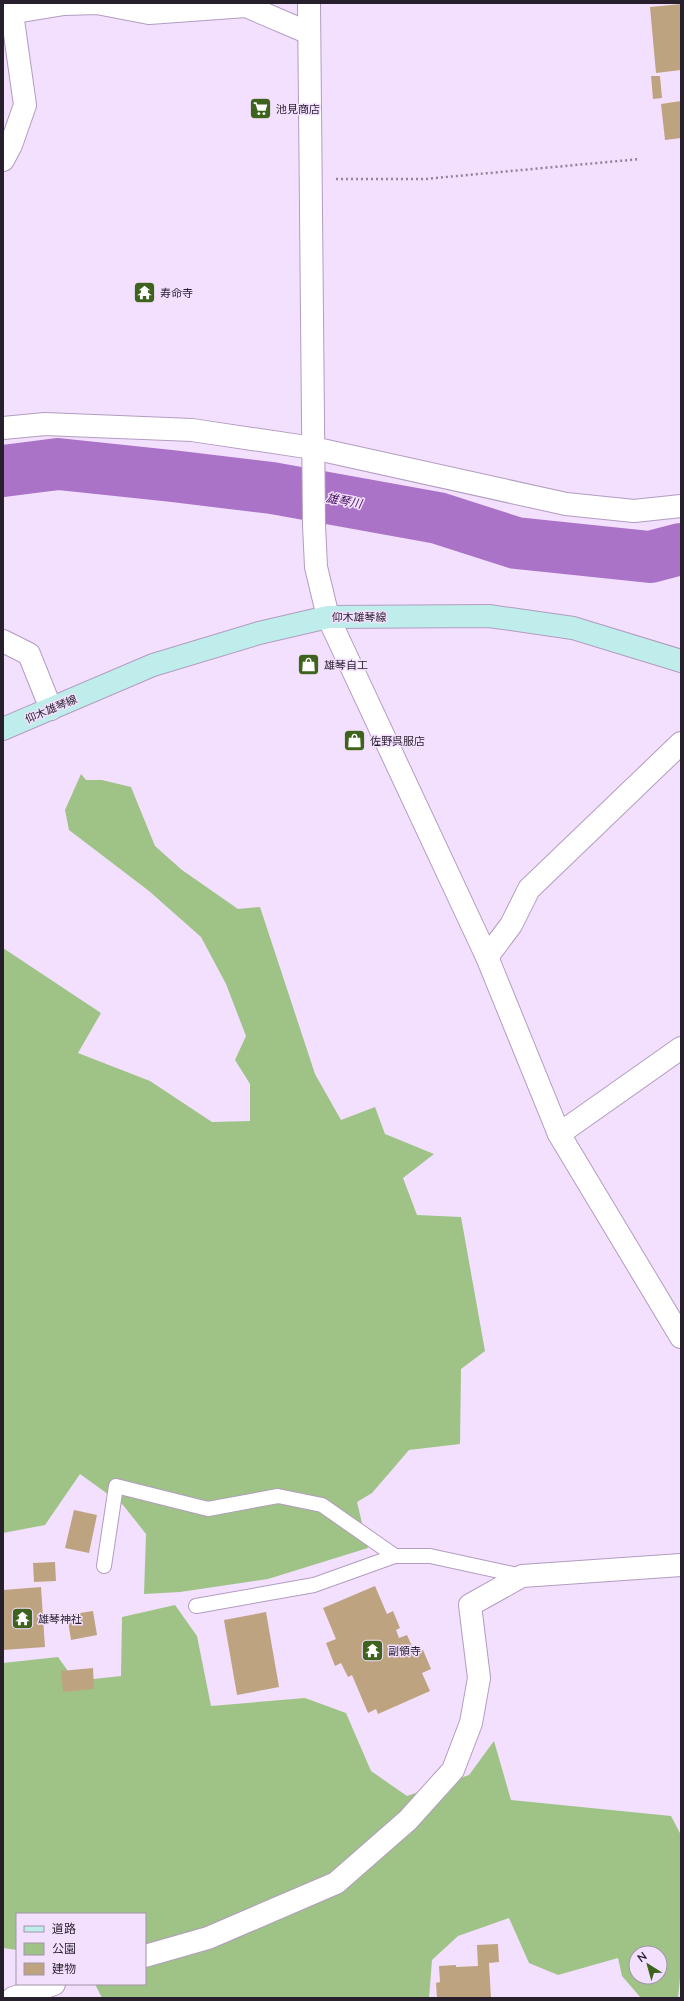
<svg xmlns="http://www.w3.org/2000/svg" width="684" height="2001" font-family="Lato,'Noto Sans JP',sans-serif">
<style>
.green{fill:#9fc287;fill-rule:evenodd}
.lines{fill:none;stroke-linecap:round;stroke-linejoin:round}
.river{stroke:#aa73c7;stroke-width:52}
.building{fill:#bea381}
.service-casing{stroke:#b29cc0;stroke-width:16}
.minor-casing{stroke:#b29cc0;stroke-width:24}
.secondary-casing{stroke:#b29cc0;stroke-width:24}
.path{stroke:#92839a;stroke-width:2.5;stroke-dasharray:2 3;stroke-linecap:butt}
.service{stroke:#fff;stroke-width:14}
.minor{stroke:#fff;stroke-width:22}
.secondary{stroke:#bfedec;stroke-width:22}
.labels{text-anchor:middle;stroke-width:3;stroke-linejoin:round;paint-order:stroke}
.poi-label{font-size:11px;fill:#281f2d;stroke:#f3e0fe;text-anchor:start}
.street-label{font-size:11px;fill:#281f2d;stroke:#f3e0fe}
.water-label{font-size:12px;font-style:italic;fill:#481360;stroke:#f3e0fe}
</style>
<rect width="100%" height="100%" fill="#f3e0fe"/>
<!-- green -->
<g class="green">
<polygon points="81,774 86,780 102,780 131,787 155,846 182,870 238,909 260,907 315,1074 341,1120 375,1107 385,1134 434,1154 403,1178 417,1215 461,1217 485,1351 461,1369 460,1444 409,1450 372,1493 357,1502 368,1548 268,1579 180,1592 144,1594 146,1534 123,1505 80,1474 45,1525 3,1533 3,948 101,1013 78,1053 150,1081 212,1122 250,1121 250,1084 235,1060 246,1036 226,984 201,937 149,891 69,830 65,810"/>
<path d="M175 1605 197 1636 211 1706 305 1698 346 1713 371 1771 407 1796 469 1775 494 1741 511 1800 671 1816 681 1835V1968L678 1998H641L622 1976 618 1958 558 1975 529 1963 509 1918 458 1936 432 1960 429 1998H102L95 1984H145V1914H17V1950L3 1948V1663L58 1657 75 1681 121 1676 122 1617ZM636 1953H660V1977H636Z"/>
</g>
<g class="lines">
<!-- river -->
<polyline class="river" points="3,471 58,464 172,476 272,488 438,518 516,543 650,557 681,549"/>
</g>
<!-- building -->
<g class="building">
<polygon points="681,4 681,70 656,73 650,7"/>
<polygon points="651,76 660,76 662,98 653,99"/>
<polygon points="681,101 681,138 665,140 661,104"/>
<polygon points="74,1510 97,1515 89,1553 65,1548"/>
<polygon points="55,1562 56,1581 34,1582 33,1563"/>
<polygon points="375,1586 387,1614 393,1611 400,1628 396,1630 399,1638 407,1635 415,1653 423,1650 431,1669 422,1673 430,1691 378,1714 376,1709 368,1713 352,1675 348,1677 341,1663 335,1666 326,1643 336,1639 323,1608"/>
<polygon points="41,1587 45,1647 3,1650 3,1590"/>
<polygon points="93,1611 97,1635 71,1640 67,1615"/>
<polygon points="266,1612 279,1687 237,1695 224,1620"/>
<polygon points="93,1668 94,1689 63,1692 61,1671"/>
<polygon points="498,1944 499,1962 489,1963 491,1998 437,1998 436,1983 440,1982 439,1966 456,1965 456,1967 478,1966 477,1945"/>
</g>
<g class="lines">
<defs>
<g id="service">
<polyline points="104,1566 116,1486 208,1509 278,1496 322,1505 395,1556"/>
<polyline points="196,1606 314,1585 395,1556 430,1556 522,1576"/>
</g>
<g id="minor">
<polyline points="309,3 314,525 316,567 328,617 487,957 559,1134 681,1337"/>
<polyline points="3,14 64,4 97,3 149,13 246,6 309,33"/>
<polyline points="3,160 11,145 25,105 12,13"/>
<polyline points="3,428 45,424 192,430 313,448 566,504 634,511 681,506"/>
<polyline points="3,641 29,654 51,709"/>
<polyline points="487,957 511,925 529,889 681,743"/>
<polyline points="559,1134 681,1048"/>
<polyline points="145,1956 208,1938 336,1883 408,1820 453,1770 471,1723 479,1678 470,1605 522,1576 681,1565"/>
<polyline points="13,1998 54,1984"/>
</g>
<polyline id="secondary" points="3,729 153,665 259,633 328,617 489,616 573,628 681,661"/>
</defs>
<!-- service casing -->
<use href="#service" class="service-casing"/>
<!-- minor casing -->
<use href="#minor" class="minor-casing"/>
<!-- secondary casing -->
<use href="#secondary" class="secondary-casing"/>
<!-- path -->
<polyline class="path" points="336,179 425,179 640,159"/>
<!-- service -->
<use href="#service" class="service"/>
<!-- minor -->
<use href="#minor" class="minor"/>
<!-- secondary -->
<use href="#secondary" class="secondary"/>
</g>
<!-- icons -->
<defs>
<symbol id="supermarket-square" viewBox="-11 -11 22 22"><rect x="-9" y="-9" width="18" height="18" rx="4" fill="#3d631c" stroke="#f3e0fe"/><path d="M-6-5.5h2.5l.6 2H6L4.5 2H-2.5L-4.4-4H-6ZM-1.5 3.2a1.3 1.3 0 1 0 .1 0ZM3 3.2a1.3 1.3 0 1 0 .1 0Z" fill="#fff"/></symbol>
<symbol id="temple-square" viewBox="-11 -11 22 22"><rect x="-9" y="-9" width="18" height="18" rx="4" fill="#3d631c" stroke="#f3e0fe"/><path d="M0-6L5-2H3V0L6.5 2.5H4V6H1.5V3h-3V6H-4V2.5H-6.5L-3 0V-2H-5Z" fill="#fff"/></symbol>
<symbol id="shop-square" viewBox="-11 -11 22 22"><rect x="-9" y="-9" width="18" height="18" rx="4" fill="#3d631c" stroke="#f3e0fe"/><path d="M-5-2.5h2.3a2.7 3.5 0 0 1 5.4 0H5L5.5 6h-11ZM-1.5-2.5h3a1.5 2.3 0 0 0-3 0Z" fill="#fff"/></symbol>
</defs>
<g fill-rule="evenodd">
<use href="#supermarket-square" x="248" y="96" width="25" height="25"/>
<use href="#temple-square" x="132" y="280" width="25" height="25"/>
<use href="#shop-square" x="296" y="652" width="25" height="25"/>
<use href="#shop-square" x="342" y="728" width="25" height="25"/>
<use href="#temple-square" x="10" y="1606" width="25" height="25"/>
<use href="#temple-square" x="360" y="1638" width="25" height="25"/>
</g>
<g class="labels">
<!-- poi labels -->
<g class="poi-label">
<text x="276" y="113">池見商店</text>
<text x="160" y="297">寿命寺</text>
<text x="324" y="669">雄琴自工</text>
<text x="370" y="745">佐野呉服店</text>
<text x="38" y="1623">雄琴神社</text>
<text x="388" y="1655">副領寺</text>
</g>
<!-- street labels -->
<g class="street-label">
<text x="359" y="621">仰木雄琴線</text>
<text transform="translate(51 709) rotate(-23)" y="4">仰木雄琴線</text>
</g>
<!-- water labels -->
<g class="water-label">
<text transform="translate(344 501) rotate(10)" y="4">雄琴川</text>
</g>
</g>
<!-- border -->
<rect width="684" height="2001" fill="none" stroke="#281f2d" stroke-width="8"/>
<!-- legend -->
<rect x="16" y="1913" width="130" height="72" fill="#f3e0fe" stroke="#a293aa"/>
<rect x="24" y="1926" width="20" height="6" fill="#bfedec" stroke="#a293aa"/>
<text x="52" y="1933" font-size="12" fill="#281f2d">道路</text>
<rect x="24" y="1943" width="20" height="12" fill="#9fc287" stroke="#a293aa"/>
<text x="52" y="1953" font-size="12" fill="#281f2d">公園</text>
<rect x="24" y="1963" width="20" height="12" fill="#bea381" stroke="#a293aa"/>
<text x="52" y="1973" font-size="12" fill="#281f2d">建物</text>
<!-- north arrow -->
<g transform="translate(648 1965) rotate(323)"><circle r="19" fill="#f3e0fe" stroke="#a293aa"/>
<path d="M0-3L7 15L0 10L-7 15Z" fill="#3d631c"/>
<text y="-6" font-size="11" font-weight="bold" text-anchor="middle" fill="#281f2d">N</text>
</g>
</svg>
